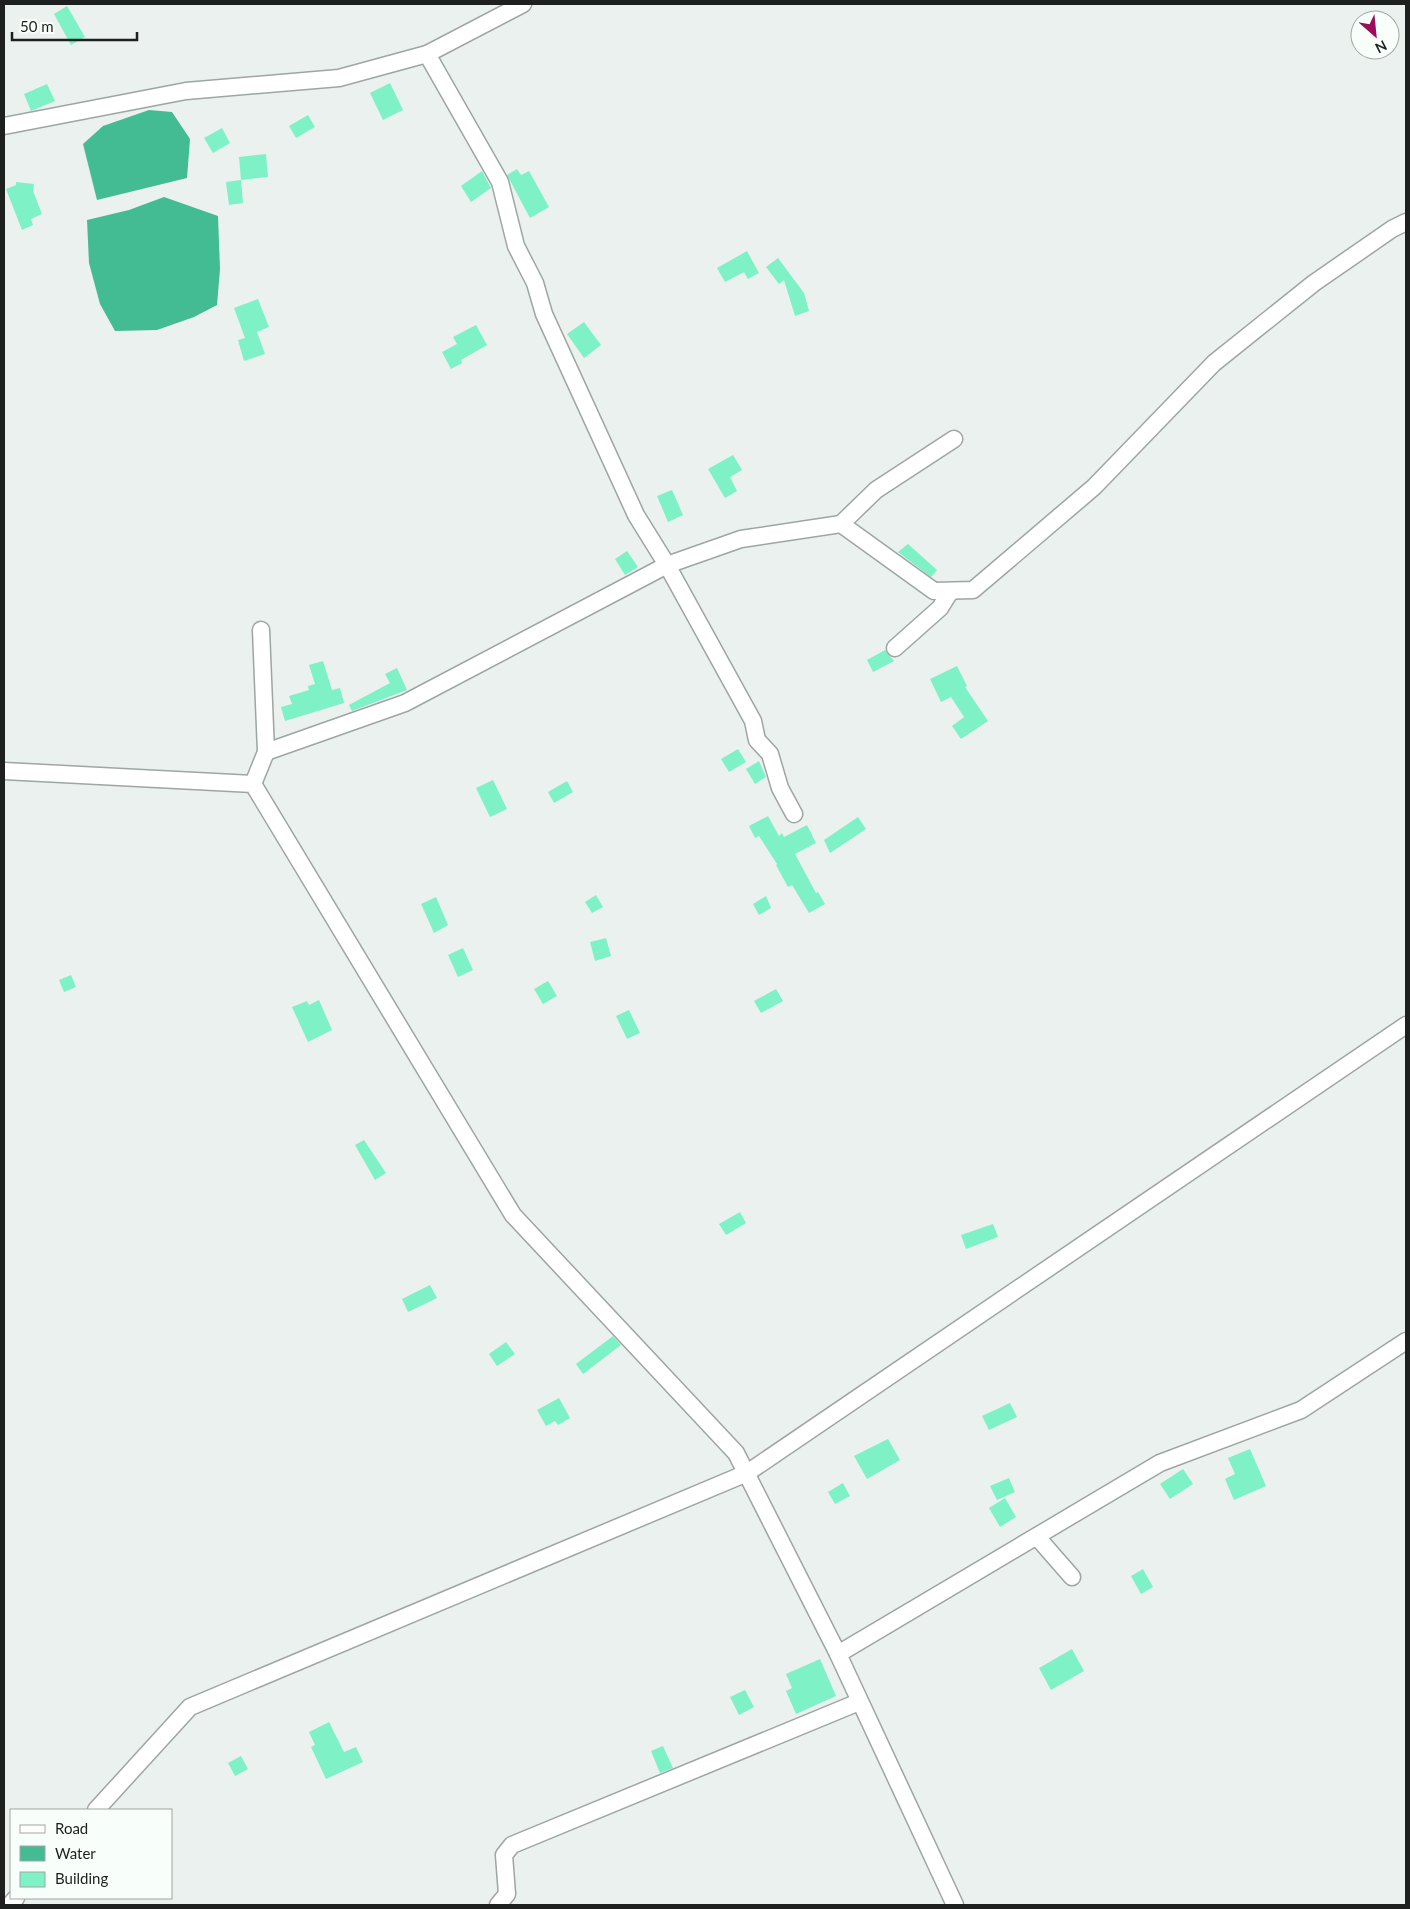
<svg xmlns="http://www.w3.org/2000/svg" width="1410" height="1909" font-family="Lato,sans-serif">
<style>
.water{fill:#43bc93}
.building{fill:#7ef2c6}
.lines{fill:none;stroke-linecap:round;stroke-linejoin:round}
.minor-casing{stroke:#9fa5a2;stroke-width:19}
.minor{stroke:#fff;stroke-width:16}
</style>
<rect width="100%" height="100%" fill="#eaf1ee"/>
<!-- water -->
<g class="water">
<polygon points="149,110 172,112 190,139 187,178 97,200 83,144 103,126"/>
<polygon points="164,197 218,216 220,269 217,305 194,317 157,330 115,331 100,304 89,263 87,220 129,210"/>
</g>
<!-- building -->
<g class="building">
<polygon points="67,6 85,37 71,45 54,14"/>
<polygon points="390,83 403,110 383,120 370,93"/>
<polygon points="47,84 55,101 31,111 24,94"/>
<polygon points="308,115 315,127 296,138 289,126"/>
<polygon points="222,128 230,143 213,153 204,138"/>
<polygon points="266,154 268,177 241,180 239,157"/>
<polygon points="517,169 521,175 529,171 549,207 530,218 507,175"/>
<polygon points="482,171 491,188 471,202 461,186"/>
<polygon points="241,180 243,203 229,205 226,182"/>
<polygon points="16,182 34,184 33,191 42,214 31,219 33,225 22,230 6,189 16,185"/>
<polygon points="747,251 759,273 748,279 744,272 725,282 717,268"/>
<polygon points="778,258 804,293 809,311 795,316 784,280 779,284 766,267"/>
<polygon points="258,299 269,327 257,332 265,354 244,361 238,340 245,338 234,308"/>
<polygon points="584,322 601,345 584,358 567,334"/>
<polygon points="476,325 487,345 461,360 462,363 451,369 442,352 457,344 453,337"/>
<polygon points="733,455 742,470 730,477 737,491 725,498 708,469"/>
<polygon points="672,490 683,515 668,522 657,496"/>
<polygon points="908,544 937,570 931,577 898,552"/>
<polygon points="627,551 638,567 625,575 615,559"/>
<polygon points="885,650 894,661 873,672 867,660"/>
<polygon points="323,661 332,690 340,688 344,703 285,721 281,707 292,704 289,696 309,690 308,686 315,684 309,665"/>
<polygon points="957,666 967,686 965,687 988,721 961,739 952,726 964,717 951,697 941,702 930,679"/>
<polygon points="397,668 407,690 352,711 349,705 390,683 385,674"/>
<polygon points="738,749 746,762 729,772 721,759"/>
<polygon points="759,761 766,777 755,784 746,769"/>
<polygon points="493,780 507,809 490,817 476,788"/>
<polygon points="567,781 573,792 554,803 548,792"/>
<polygon points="768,816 779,836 782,833 784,837 807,825 816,843 795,854 816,893 818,892 825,904 809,913 792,885 788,887 776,865 777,864 759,836 755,838 749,826"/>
<polygon points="858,817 866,829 830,853 824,840"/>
<polygon points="596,895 603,907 592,913 585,902"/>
<polygon points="766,896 771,908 759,915 753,904"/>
<polygon points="436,897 448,925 434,933 421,904"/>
<polygon points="606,938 611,956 595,961 590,942"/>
<polygon points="463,948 473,970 458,977 448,955"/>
<polygon points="71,975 76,987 64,992 59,980"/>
<polygon points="548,981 557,996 543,1004 534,989"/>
<polygon points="776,989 783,1001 761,1013 754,1001"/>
<polygon points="319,1000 332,1030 308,1042 292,1007 307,1001 309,1005"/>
<polygon points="629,1010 640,1033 627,1039 616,1016"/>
<polygon points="364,1140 386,1173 375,1180 355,1145"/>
<polygon points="740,1212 746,1223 726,1235 719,1224"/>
<polygon points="993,1224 998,1237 966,1249 961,1235"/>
<polygon points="430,1285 437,1298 408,1312 402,1299"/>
<polygon points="613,1336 621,1345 583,1374 576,1364"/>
<polygon points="506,1342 515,1354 497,1366 489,1354"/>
<polygon points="559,1398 570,1418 558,1425 555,1421 546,1426 537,1410"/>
<polygon points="1010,1403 1017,1417 989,1430 982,1416"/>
<polygon points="888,1439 900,1460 867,1479 854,1456"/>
<polygon points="1250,1449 1266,1486 1234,1500 1225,1479 1235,1474 1228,1458"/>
<polygon points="1183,1469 1193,1484 1170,1499 1160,1484"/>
<polygon points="1009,1478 1015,1492 997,1500 990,1486"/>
<polygon points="843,1483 850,1496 835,1504 828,1492"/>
<polygon points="1005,1498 1016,1517 1000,1527 989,1508"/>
<polygon points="1143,1569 1153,1587 1141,1594 1131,1576"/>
<polygon points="1072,1649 1084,1671 1051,1690 1039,1668"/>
<polygon points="820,1659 836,1696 796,1714 786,1691 792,1688 786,1674"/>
<polygon points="745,1690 754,1707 739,1715 730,1697"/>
<polygon points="329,1722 344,1752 356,1747 363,1762 326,1779 311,1747 315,1745 309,1732"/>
<polygon points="663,1746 673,1768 660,1773 651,1751"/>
<polygon points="241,1756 248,1769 235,1776 228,1763"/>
</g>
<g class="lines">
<defs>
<g id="minor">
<polyline points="427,54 500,182 516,246 535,283 544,314 636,515 667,565 753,721 757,740 770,754 780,788 794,814"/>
<polyline points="4,126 186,91 339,78 427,54 523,4"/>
<polyline points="841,524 934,591 973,590 1094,487 1214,363 1314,283 1392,229 1406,222"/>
<polyline points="895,648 940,608 950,592"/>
<polyline points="266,752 405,703 667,565 741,539 841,524 876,490 954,439"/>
<polyline points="4,771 253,784 513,1215 736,1453 838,1654 955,1905"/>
<polyline points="253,784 266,752 261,630"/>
<polyline points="1037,1537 1072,1577"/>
<polyline points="838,1654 1160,1463 1301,1410 1406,1341"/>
<polyline points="96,1810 190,1707 747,1473 1406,1025"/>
<polyline points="10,1905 16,1898"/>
<polyline points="498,1905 507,1894 504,1855 512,1845 859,1702"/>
</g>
</defs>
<!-- minor casing -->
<use href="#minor" class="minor-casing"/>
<!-- minor -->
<use href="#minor" class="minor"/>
</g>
<!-- border -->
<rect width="1410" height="1909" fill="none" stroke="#1e201f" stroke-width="10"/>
<!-- legend -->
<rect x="10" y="1809" width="162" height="90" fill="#f8fffb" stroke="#a1a6a3"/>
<rect x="20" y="1825" width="25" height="8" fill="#ffffff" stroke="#a1a6a3"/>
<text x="55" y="1834" font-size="15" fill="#1e201f">Road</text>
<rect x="20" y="1846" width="25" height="15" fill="#43bc93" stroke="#a1a6a3"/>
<text x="55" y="1859" font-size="15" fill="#1e201f">Water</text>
<rect x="20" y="1872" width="25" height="15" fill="#7ef2c6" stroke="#a1a6a3"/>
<text x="55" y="1884" font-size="15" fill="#1e201f">Building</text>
<!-- north arrow -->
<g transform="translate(1375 35) rotate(153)"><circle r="24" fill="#f8fffb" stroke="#a1a6a3"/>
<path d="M0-4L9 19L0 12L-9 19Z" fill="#9c0d5b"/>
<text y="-8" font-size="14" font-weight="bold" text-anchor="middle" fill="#1e201f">N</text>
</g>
<!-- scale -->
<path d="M12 32v8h125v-8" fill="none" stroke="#1e201f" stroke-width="2.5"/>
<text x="20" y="32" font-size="15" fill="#1e201f" stroke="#f8fffb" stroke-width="4" paint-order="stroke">50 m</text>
</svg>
